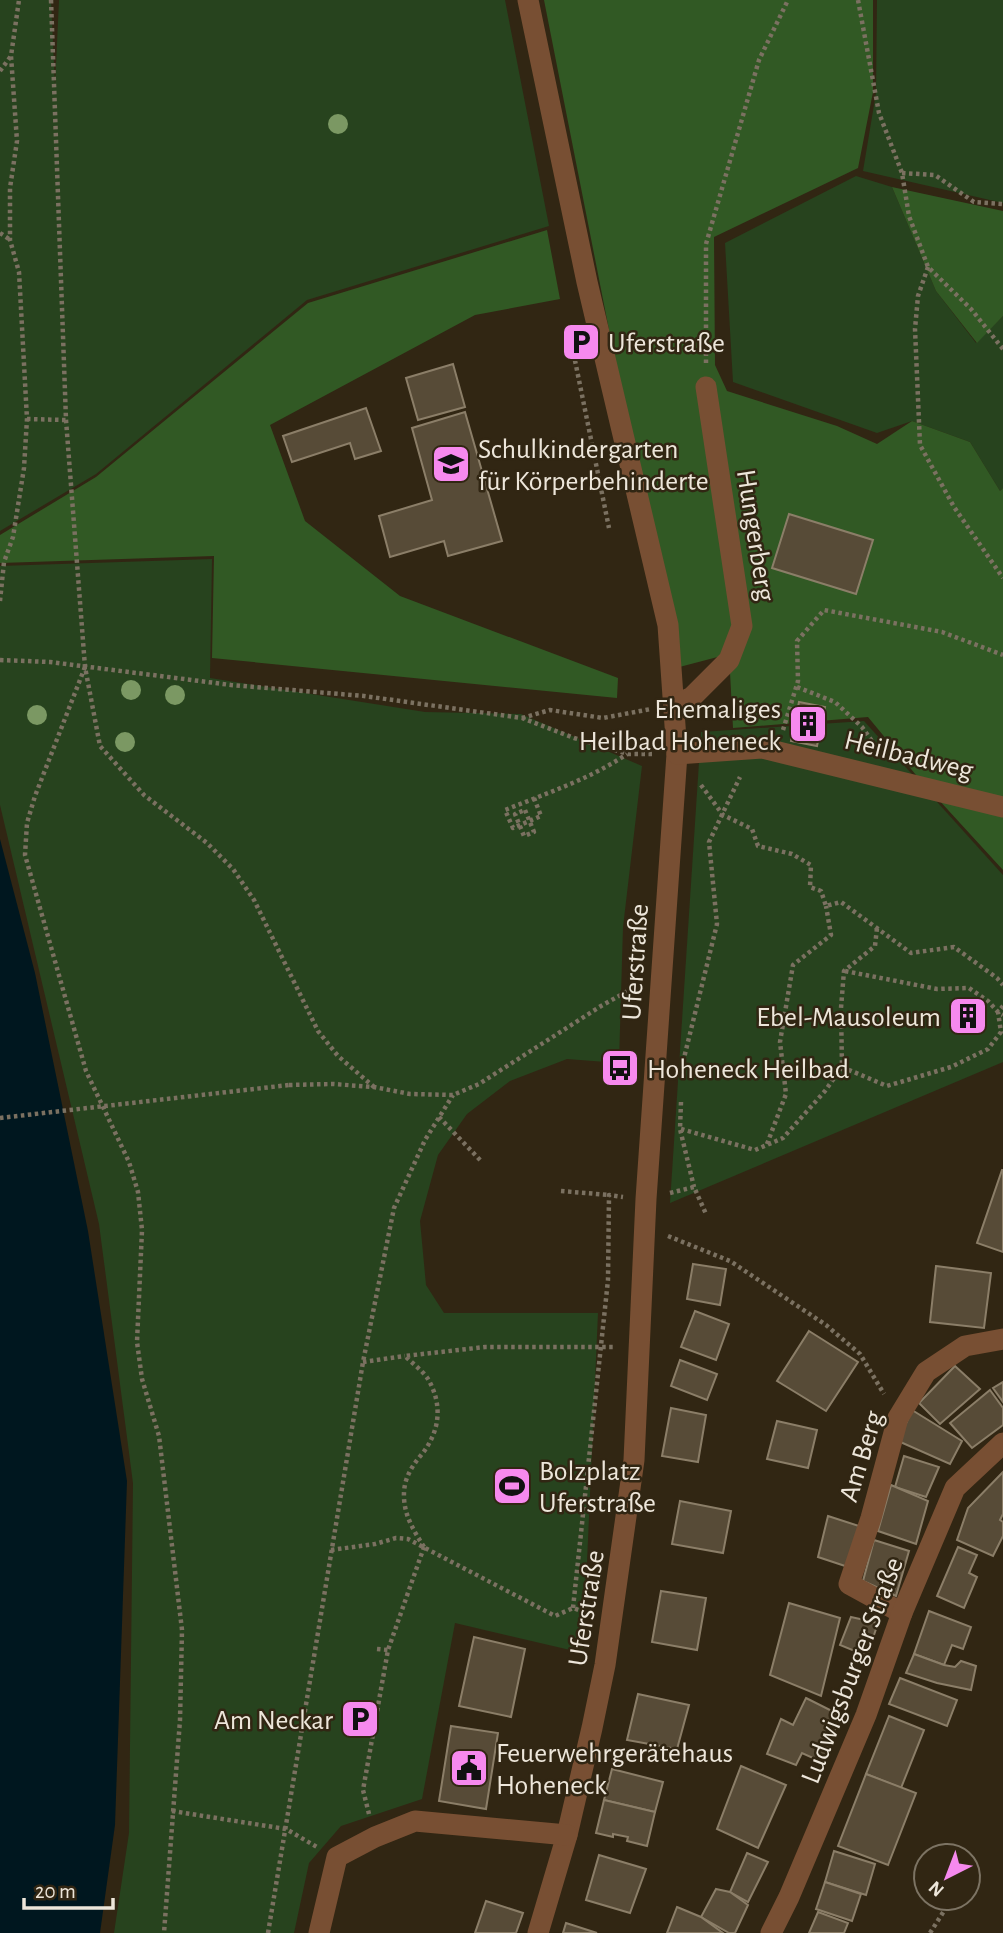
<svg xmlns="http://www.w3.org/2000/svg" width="1003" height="1933" font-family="'Alegreya Sans',sans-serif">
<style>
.green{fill:#27431e}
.forest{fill:#315924}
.water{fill:#00171f}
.building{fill:#574b37;stroke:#8b7e68;stroke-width:2}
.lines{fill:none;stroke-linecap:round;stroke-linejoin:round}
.path{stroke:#7b7161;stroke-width:4.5;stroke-dasharray:3.5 3.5;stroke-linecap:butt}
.minor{stroke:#784f33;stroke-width:21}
.path-bridge{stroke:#7b7161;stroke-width:4.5;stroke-dasharray:3.5 3.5;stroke-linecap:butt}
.tree{fill:#7b9863}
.labels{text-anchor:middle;stroke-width:5;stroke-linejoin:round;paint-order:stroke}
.poi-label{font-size:28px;fill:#ede6da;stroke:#312613;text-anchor:start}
.street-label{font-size:28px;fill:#ede6da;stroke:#312613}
</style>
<rect width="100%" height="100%" fill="#312613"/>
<!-- green -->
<g class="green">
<polygon points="0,0 51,0 55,87 59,0 505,0 549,226 307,300 96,474 0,531"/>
<polygon points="877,0 1003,0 1003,203 863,171 876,93"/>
<polygon points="856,176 892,187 936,291 976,343 1003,316 1003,488 1000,491 970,442 912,421 877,433 733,382 725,243"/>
<polygon points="212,559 210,678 425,712 521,714 642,766 623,927 619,1063 567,1059 510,1081 467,1114 438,1155 420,1221 426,1285 444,1313 598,1313 583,1653 455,1623 422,1799 341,1826 309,1863 294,1933 114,1933 129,1833 133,1483 99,1224 0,805 0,566"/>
<polygon points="864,721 1003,875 1003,1062 670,1203 701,732"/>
</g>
<!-- forest -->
<g class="forest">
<polygon points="544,0 873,0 873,92 858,168 714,237 715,365 727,391 837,426 877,444 912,421 970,442 1000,491 1003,488 1003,870 916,775 868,717 733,728 729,654 668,670 626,416"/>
<polygon points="892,187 1003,211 1003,316 977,343 936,291"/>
<polygon points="547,230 560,299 475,315 270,425 305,521 400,596 618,678 617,698 212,658 214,556 0,563 0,535 96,477 308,303"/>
</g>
<!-- water -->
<polygon class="water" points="0,839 35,973 88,1231 127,1481 115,1825 100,1933 0,1933"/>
<!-- building -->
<g class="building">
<polygon points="453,364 465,407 418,420 406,378"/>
<polygon points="366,408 381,451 355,459 350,443 292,462 283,436"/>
<polygon points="465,412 502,541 448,556 444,541 390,557 379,516 432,500 412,428"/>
<polygon points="789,514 873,540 856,594 772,568"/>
<polygon points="799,702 825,707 817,746 791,741"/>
<polygon points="973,1003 982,1013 978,1027 962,1030 954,1020 958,1006"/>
<polygon points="1002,1170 1003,1170 1003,1252 977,1243"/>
<polygon points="693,1264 726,1269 720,1305 687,1299"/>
<polygon points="936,1266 991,1273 984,1328 930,1322"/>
<polygon points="695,1311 729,1324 716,1360 681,1347"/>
<polygon points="809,1331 858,1362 826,1411 777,1381"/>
<polygon points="680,1360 717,1374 707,1400 671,1386"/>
<polygon points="955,1366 980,1389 940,1424 919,1403"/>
<polygon points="1003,1382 1003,1402 993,1388"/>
<polygon points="990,1390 1003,1408 1003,1425 972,1448 950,1423"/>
<polygon points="671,1408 706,1415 698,1462 662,1456"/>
<polygon points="912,1410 962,1441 950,1464 898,1441"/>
<polygon points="777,1421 817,1430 808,1468 767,1459"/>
<polygon points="904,1456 939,1467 926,1497 895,1487"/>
<polygon points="1003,1472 1003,1514 1000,1520 1003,1522 1003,1536 993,1556 957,1540 968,1508"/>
<polygon points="891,1485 928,1501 916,1544 878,1531"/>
<polygon points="680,1501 731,1511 723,1553 672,1544"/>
<polygon points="828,1516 862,1527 851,1568 818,1557"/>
<polygon points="874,1540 909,1551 896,1596 863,1581"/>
<polygon points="958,1547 977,1555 969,1573 977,1577 964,1608 937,1596"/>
<polygon points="661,1591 706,1598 697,1650 652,1642"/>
<polygon points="789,1603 840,1618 821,1696 770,1675"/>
<polygon points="929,1611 971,1627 963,1649 952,1645 944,1665 914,1654"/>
<polygon points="851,1617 878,1623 867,1656 840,1645"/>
<polygon points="474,1637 525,1649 511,1717 459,1706"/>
<polygon points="914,1654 944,1665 955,1667 961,1661 976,1666 971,1690 937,1683 906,1673"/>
<polygon points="900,1678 957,1700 947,1726 889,1704"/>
<polygon points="638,1694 689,1705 677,1749 627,1740"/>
<polygon points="806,1698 840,1715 824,1763 802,1753 796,1765 767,1754 781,1719 793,1725"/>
<polygon points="889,1716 924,1730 901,1788 866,1774"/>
<polygon points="451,1726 498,1733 486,1809 439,1801"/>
<polygon points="741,1766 786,1785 758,1848 717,1829"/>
<polygon points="612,1769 663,1782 655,1812 604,1800"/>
<polygon points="866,1774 916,1793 888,1865 838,1846"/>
<polygon points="604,1800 655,1812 647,1846 627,1841 628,1837 613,1834 613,1837 596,1833"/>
<polygon points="834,1851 875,1864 866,1895 825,1882"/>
<polygon points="747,1853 768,1862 748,1902 730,1892"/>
<polygon points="599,1855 646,1869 630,1913 586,1900"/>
<polygon points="825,1882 861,1894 852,1921 816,1909"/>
<polygon points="716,1889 730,1892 748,1905 735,1933 729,1933 701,1917"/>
<polygon points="486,1901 523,1913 516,1933 475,1933"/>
<polygon points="677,1907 701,1917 723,1933 667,1933"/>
<polygon points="818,1912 848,1923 844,1933 809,1933"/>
<polygon points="566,1923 597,1933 563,1933"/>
</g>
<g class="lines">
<!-- path -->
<g class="path">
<polyline points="51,0 66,420 85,667 100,746 144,795 207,843 233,869 254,900 318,1031 338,1056 374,1087"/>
<polyline points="858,0 879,113 902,173 909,216 928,267 971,309 1003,349"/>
<polyline points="0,71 11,56"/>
<polyline points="902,173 935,175 974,202 1003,204"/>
<polyline points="0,233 9,239"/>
<polyline points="928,267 918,296 915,329 920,445 954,507 1003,578"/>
<polyline points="568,326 609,528"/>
<polyline points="706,363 706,244 759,60 788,0"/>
<polyline points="27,419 66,420"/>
<polyline points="0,601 4,562 13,537 24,468 27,419 19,272 10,240 10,188 17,141 11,56 19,0"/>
<polyline points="0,660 50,662 231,685 364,696 522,718 574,738 628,754 655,754"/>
<polyline points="85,667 35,796 27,823 25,855 86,1071 129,1162 138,1192 142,1230 137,1342 142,1379 159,1436 182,1630 180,1720 164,1933"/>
<polyline points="797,687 835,702 862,727 879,751"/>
<polyline points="522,718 550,710 603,718 651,709"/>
<polyline points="783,730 798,681 797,641 824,610 942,632 1003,655"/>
<polyline points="701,785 723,815 752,829 758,846 792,854 811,865 810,887 821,891 826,906 841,902 911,953 954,947 997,978 1003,985"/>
<path d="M534 798 541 816 513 828 505 810C547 793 590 779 627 754"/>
<polygon points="525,810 534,832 524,836 515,814"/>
<polyline points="845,971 937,989 969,988 988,1001 998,1012 1003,1015"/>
<polyline points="683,1062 717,924 709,842 740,777"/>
<polyline points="842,1067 887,1086 951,1067 988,1049 1001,1032 998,1012 1003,1006"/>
<polyline points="289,1085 333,1084 374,1087 410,1094 453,1095 479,1084 601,1006 635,987"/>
<polyline points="681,1102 680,1129 694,1187"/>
<polyline points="439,1117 482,1162"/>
<polyline points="681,1129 755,1150 783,1138 825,1091 842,1067 841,1008 844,971 875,946 877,928"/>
<polyline points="767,1144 786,1094 780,1042 793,965 831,935 826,906"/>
<polyline points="561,1191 609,1195"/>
<polyline points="670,1193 694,1187 706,1214"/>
<polyline points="668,1236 730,1261 826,1325 860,1354 884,1394"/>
<polyline points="363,1362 405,1356"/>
<path d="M424 1547C414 1531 405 1517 404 1498 403 1480 411 1467 422 1454 440 1431 443 1405 428 1379 423 1371 412 1363 405 1356L485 1347H614"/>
<polyline points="331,1550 375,1544 396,1538 408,1539 555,1616 573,1608 588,1613"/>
<polyline points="573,1608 608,1280 609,1195 623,1197"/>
<polyline points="377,1649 388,1650"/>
<polyline points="172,1811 286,1829 317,1847"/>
<polyline points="369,1814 363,1790 388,1650 424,1547"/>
<polyline points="268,1933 363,1362 394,1208 425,1140 453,1095"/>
<polyline points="930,1933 944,1911"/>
</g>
<!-- minor -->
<g class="minor">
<polyline points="528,0 587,282 668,625 677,754 646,1199 634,1460 605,1665 592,1728 567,1835 538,1933"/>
<polyline points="674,705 692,697 729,660 742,626 706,387"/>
<polyline points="677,754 762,748 1003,807"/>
<polyline points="902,1613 849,1584 871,1518 898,1418 926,1372 965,1346 1003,1339"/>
<polyline points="319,1933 337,1857 375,1837 415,1821 567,1835"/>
<polyline points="771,1933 789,1897 866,1715 902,1613 955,1488 1003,1443"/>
</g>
<!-- path-bridge -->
<polyline class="path-bridge" points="0,1118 289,1085"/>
</g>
<!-- trees -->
<g class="tree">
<circle cx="338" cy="124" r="10"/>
<circle cx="131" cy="690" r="10"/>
<circle cx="175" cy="695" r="10"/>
<circle cx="37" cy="715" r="10"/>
<circle cx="125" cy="742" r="10"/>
</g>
<!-- icons -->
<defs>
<symbol id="parking-square" viewBox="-11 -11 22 22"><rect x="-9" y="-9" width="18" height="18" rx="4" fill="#f689ee" stroke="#312613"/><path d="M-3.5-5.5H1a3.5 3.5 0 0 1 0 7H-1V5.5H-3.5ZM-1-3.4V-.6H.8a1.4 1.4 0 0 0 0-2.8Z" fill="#111"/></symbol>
<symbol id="school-square" viewBox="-11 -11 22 22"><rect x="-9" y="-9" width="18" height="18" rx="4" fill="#f689ee" stroke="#312613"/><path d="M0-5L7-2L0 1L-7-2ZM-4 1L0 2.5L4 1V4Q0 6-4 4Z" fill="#111"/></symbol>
<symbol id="building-square" viewBox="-11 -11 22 22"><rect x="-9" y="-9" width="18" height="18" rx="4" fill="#f689ee" stroke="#312613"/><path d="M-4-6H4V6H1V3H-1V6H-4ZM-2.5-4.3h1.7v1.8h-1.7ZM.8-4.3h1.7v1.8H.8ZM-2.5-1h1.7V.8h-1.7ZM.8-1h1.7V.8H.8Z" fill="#111"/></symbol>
<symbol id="bus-square" viewBox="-11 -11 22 22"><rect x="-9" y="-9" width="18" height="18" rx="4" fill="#f689ee" stroke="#312613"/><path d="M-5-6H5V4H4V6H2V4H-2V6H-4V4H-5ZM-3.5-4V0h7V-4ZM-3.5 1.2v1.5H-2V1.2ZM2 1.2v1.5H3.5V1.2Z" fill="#111"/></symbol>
<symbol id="stadium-square" viewBox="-11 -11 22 22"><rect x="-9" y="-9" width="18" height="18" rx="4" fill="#f689ee" stroke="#312613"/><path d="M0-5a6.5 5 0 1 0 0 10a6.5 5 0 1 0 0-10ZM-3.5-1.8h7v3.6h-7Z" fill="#111"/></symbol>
<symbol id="civic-square" viewBox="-11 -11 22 22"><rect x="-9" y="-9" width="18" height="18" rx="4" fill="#f689ee" stroke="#312613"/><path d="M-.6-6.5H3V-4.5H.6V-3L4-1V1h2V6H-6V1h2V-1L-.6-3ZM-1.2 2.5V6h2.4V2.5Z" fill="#111"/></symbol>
</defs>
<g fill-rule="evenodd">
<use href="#parking-square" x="559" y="320" width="44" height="44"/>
<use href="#school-square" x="429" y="442" width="44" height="44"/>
<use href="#building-square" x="786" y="702" width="44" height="44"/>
<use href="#building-square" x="946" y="994" width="44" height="44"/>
<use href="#bus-square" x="598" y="1046" width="44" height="44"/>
<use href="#stadium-square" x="490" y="1464" width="44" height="44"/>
<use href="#parking-square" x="338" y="1697" width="44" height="44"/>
<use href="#civic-square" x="447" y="1746" width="44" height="44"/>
</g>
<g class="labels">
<!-- poi labels -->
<g class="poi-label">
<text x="608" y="352">Uferstraße</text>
<text x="478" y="458">Schulkindergarten<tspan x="478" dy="32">für Körperbehinderte</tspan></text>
<text x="781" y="718" text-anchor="end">Ehemaliges<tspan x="781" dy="32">Heilbad Hoheneck</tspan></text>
<text x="941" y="1026" text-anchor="end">Ebel-Mausoleum</text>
<text x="647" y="1078">Hoheneck Heilbad</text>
<text x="539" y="1480">Bolzplatz<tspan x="539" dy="32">Uferstraße</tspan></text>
<text x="333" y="1729" text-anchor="end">Am Neckar</text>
<text x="496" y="1762">Feuerwehrgerätehaus<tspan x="496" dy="32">Hoheneck</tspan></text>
</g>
<!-- street labels -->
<g class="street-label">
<text transform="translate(757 535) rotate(81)" y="10">Hungerberg</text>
<text transform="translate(909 754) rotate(14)" y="10">Heilbadweg</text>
<text transform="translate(634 962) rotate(-86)" y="10">Uferstraße</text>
<text transform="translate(860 1456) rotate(-73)" y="10">Am Berg</text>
<text transform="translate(585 1608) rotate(-81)" y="10">Uferstraße</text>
<text transform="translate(851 1670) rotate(-69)" y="10">Ludwigsburger Straße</text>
</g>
</g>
<!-- north arrow -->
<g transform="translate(947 1877) rotate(222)"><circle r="33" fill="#312613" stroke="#7c7363" stroke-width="2"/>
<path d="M0-5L12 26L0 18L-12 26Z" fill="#f689ee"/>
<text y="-10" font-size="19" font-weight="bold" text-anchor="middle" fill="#ede6da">N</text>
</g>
<!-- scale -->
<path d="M24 1898v10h89v-10" fill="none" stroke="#ede6da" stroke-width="3.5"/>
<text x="35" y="1898" font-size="21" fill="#ede6da" stroke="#312613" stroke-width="5" paint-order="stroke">20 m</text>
</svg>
